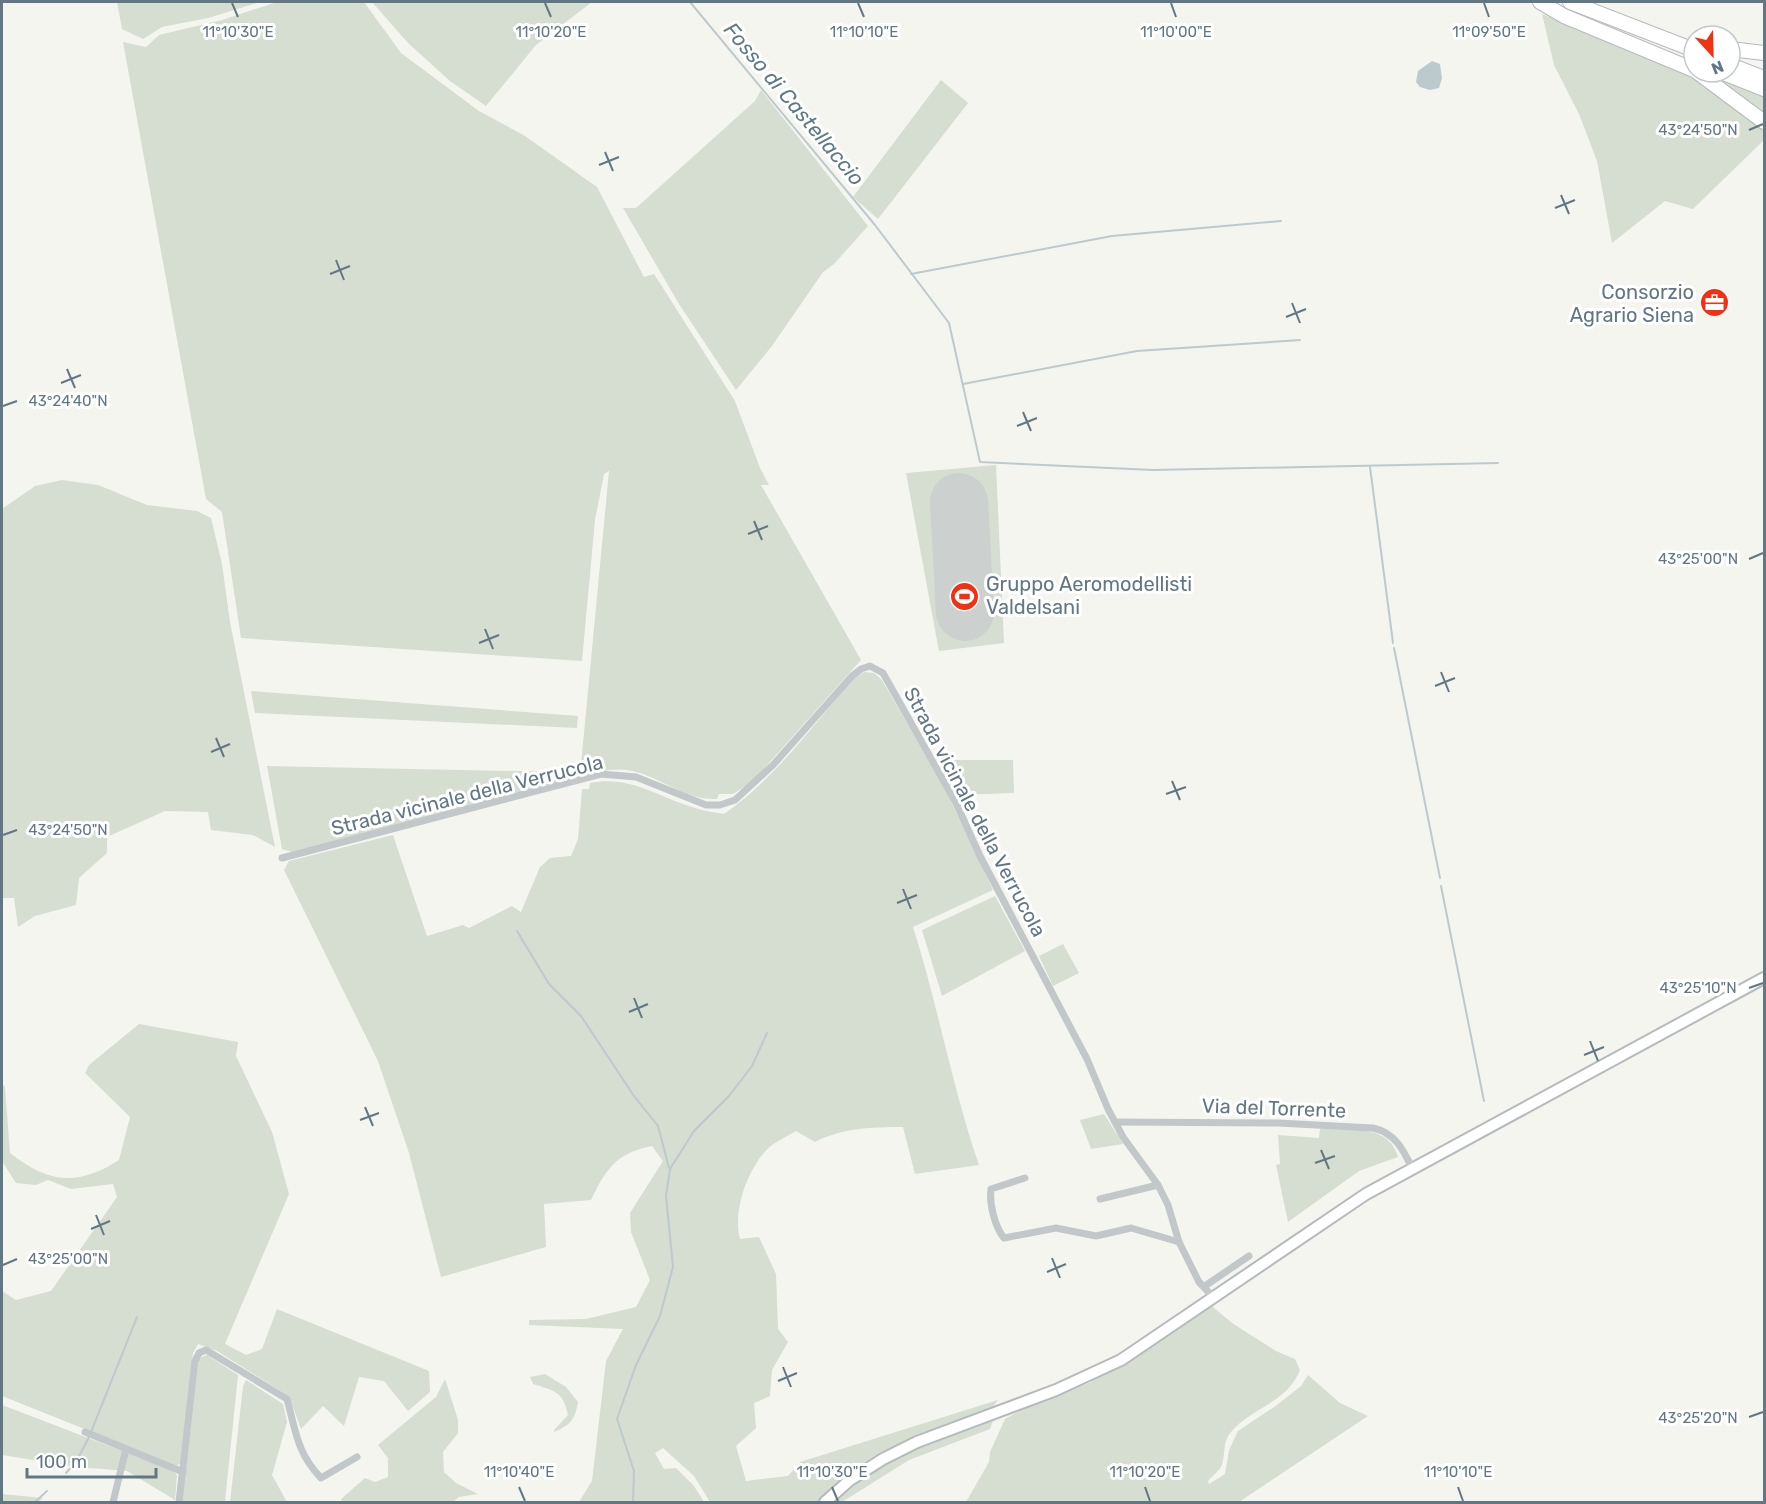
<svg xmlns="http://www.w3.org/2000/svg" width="1766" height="1504" font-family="Rubik,sans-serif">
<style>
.green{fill:#d6ddd1}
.water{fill:#bccace}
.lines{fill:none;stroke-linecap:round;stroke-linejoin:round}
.stream{stroke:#bccace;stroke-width:2}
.runway{stroke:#ccd0cf;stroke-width:58}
.primary-casing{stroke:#b5babd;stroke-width:14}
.motorway-casing{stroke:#b6babd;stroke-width:16}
.minor{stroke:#c2c7c9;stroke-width:7}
.primary{stroke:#fff;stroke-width:10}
.motorway{stroke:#fff;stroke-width:14}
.ticks{fill:none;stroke:#617884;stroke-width:2}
.labels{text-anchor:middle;stroke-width:6;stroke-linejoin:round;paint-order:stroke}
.poi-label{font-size:20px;fill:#617884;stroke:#fff;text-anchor:end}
.street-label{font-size:20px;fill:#617884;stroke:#fff}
.water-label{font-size:21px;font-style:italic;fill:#5c7b82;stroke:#fff}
.ticks-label{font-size:15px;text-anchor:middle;fill:#617884;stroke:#fff;stroke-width:6;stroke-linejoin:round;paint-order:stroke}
</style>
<rect width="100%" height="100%" fill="#f5f5f0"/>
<!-- green -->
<g class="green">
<polygon points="117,2 260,2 208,18 162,27 143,39 122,29"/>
<path d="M277 2H364L401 53 479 111 525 136 597 187 644 277 654 274 735 401 760 468 769 485H761L861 660 752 782 733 794H719L717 799C686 801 661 777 632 771 615 767 597 772 580 775L609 471 604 474 595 520 582 661 241 638 222 512 206 499 123 42 146 47 159 35 222 20Z"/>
<polygon points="372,2 592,2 536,45 486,106 450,81 408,43"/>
<polygon points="1542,14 1679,68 1704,83 1764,130 1764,140 1693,209 1665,201 1612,243 1597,161 1579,114 1554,65"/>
<polygon points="1716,75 1764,94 1764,117 1714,78"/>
<polygon points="941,80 968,103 878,219 853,197"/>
<polygon points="761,90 868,226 834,264 823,272 772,346 736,390 679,304 623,208 636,208 755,101"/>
<polygon points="996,465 1004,643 939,651 906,473"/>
<polygon points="62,480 98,485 147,505 197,511 211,518 222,564 230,622 275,847 253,835 211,830 208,812 165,811 107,837 107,853 79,878 76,905 35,916 18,927 14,898 2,898 2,509 35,486"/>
<path d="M864 672 874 673 882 680 946 791 993 890 913 927C938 1005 952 1087 979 1165L915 1174 903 1127C873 1127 842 1128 815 1142L796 1131C788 1136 779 1140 772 1145 749 1163 732 1211 740 1239L759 1237 776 1274 778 1329 788 1342 772 1370 770 1396 754 1403 756 1428 736 1446 746 1481 788 1476 800 1462 998 1400 992 1408 879 1453 850 1471 818 1502H710L694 1476 663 1448 655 1453 664 1469 676 1468 694 1486 704 1502H579L592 1481 606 1361 623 1329 529 1325V1320L586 1319 636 1307 650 1280 631 1232 630 1213 663 1161 652 1146C616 1153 606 1169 591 1200L544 1204 546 1247 441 1277 409 1153 378 1061 284 870 289 861 393 835 427 936 463 925 469 928 512 906 521 912 540 867 550 858 571 856 578 839 582 789H589L590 783C629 775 657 796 692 807 702 811 714 812 724 814 775 779 813 725 853 679Z"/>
<polygon points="251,691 578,716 577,728 255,713"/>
<polygon points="948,760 1013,760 1014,793 959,795 958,790 954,791 940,768"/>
<polygon points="576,764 575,775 568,780 292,852 282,849 267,766 566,772"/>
<polygon points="995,896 1025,951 942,996 922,930"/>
<polygon points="1063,944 1079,973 1053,986 1039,956"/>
<path d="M139 1024 238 1042 236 1056 272 1132 289 1194 225 1344 246 1355 262 1349 277 1309 429 1371 430 1392 408 1411 384 1381 359 1377 344 1426 323 1406 301 1429 289 1396 217 1351 198 1344 193 1353 180 1463 177 1466 2 1396V1291L16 1300 51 1291 117 1197 113 1184 71 1189 48 1180 36 1185 16 1183 2 1161V1083L5 1087 10 1153C48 1183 77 1187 119 1160L130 1117 85 1073 89 1065Z"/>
<polygon points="1104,1114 1123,1144 1091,1149 1080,1120"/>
<path d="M1320 1129C1347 1130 1389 1123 1398 1157L1359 1171 1288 1222 1276 1165 1280 1164 1278 1135 1319 1138Z"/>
<path d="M1212 1306 1232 1323 1276 1351 1295 1359 1300 1370C1287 1403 1252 1407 1231 1432 1222 1442 1226 1456 1221 1467 1218 1472 1211 1477 1208 1481L1209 1484 1225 1474 1229 1450 1238 1431 1277 1405 1301 1386 1308 1375 1340 1403 1368 1416 1239 1502H966L989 1462 990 1452 1005 1419 1023 1409 1089 1383 1138 1355Z"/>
<polygon points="207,1355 238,1375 225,1502 182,1502 199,1358"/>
<path d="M545 1374 566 1387 578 1402C575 1419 571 1425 554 1432V1430L568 1415C563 1391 555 1391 533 1384L530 1377Z"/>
<polygon points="445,1379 458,1420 458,1433 443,1452 444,1472 456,1483 478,1494 459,1497 454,1501 342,1502 341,1499 365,1478 375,1482 388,1477 388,1458 378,1445 436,1397"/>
<polygon points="246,1380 283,1404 287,1422 272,1475 287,1502 230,1502 243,1386"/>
<polygon points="2,1405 172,1470 177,1475 175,1500 127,1471 77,1467 2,1455"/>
<polygon points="993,1421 990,1429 909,1460 842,1502 834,1502 865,1477 908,1452"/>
<polygon points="2,1494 43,1498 38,1502 2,1502"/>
</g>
<!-- water -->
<polygon class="water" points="1432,61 1440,64 1442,78 1439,88 1430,90 1420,87 1416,82 1418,71"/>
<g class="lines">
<!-- stream -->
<g class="stream">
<polyline points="690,2 875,225 949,323 980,462 1153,470 1498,463"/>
<polyline points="911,274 1112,236 1281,221"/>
<polyline points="963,384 1137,351 1300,340"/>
<polyline points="1370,467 1393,643"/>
<polyline points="1394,648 1440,878"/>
<polyline points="1441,886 1484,1101"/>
<polyline points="517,931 549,984 581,1016 634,1096 658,1126 669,1168"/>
<polyline points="91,1432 137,1317"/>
<polyline points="66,1473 76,1462 89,1437"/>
<polyline points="35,1502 47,1491"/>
<polyline points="633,1502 634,1471 617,1419 636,1365 660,1316 673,1267 666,1196 670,1169 694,1131 729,1096 752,1066 767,1033"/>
</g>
<!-- runway -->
<polyline class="runway" points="959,502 965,612"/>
<defs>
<polyline id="primary" points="825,1502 850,1480 883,1459 917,1442 1056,1390 1121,1360 1366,1194 1764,978"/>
<g id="motorway">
<polyline points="1540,2 1564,16 1694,70"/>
<polyline points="1570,2 1694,50"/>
<polyline points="1730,49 1764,53"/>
<polyline points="1730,65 1764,78"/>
<polyline points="1697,72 1764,122"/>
<polyline points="1721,72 1764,89"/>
</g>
</defs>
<!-- primary casing -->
<use href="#primary" class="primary-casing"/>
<!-- motorway casing -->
<use href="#motorway" class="motorway-casing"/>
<!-- minor -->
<g class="minor">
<polyline points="282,858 601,774 636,777 706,805 720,805 735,800 773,765 852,676 861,669 870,666 883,673 956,803 980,856 1087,1059 1108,1109 1123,1137 1158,1185 1168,1205 1179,1242 1199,1282 1214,1298"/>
<path d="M1115 1122 1278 1123 1373 1128C1395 1133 1403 1149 1412 1168"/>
<path d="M1025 1178 991 1189C989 1204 995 1227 1004 1238L1056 1228 1096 1236 1131 1228 1179 1242"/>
<polyline points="1100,1199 1158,1185"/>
<polyline points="1205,1286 1249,1256"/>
<polyline points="85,1432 183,1472"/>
<polyline points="113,1502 126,1449"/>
<path d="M179 1502 195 1361 199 1353 206 1350 287 1399C296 1432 297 1453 321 1478L357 1457"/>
</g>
<!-- primary -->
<use href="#primary" class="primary"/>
<!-- motorway -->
<use href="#motorway" class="motorway"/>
</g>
<!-- ticks -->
<path class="ticks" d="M232 3 238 17M545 3 551 17M858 3 864 17M1171 3 1176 17M1484 3 1489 17M1749 130 1763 124M605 152 613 171M599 165 619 157M1561 195 1569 214M1555 208 1575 200M336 260 344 280M330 274 350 266M1292 303 1300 323M1286 317 1306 309M67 369 75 388M61 383 81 375M3 406 17 401M1023 412 1031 431M1017 426 1037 418M754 521 762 540M748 534 768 526M1749 559 1763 553M485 629 493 649M479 643 499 635M1441 672 1449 692M1435 686 1455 678M216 738 224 757M211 752 230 744M1172 781 1180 800M1166 794 1186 787M3 835 17 830M903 889 911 909M897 903 917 895M1749 988 1763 983M634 998 642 1018M629 1012 648 1004M1590 1041 1598 1061M1584 1055 1604 1047M365 1107 373 1126M360 1120 379 1113M1321 1150 1329 1169M1315 1163 1335 1156M96 1215 104 1235M91 1229 110 1221M1052 1258 1060 1278M3 1265 17 1259M1047 1272 1066 1264M783 1367 791 1387M778 1381 797 1373M1749 1417 1763 1412M519 1487 525 1501M832 1487 838 1501M1145 1487 1150 1501M1458 1487 1463 1501"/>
<!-- icons -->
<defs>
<symbol id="office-disc" viewBox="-11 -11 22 22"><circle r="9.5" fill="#f33112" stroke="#fff"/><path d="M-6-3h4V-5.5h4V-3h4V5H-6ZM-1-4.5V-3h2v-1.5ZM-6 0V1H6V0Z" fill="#fff"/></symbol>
<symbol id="stadium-disc" viewBox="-11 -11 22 22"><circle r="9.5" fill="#f33112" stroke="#fff"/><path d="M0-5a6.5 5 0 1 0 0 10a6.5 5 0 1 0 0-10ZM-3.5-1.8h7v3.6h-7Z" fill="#fff"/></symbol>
</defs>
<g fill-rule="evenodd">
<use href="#office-disc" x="1698" y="286" width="33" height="33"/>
<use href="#stadium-disc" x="948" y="580" width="33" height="33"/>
</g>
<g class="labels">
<!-- poi labels -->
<g class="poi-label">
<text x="1694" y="299">Consorzio<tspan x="1694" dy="23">Agrario Siena</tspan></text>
<text x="986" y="591" text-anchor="start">Gruppo Aeromodellisti<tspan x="986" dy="23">Valdelsani</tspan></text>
</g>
<!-- street labels -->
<g class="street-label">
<text transform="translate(467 795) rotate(-14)" y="7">Strada vicinale della Verrucola</text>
<text transform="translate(975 812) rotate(62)" y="7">Strada vicinale della Verrucola</text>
<text transform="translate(1274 1108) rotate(2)" y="7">Via del Torrente</text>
</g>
<!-- water labels -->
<g class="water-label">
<text transform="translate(794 104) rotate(50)" y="7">Fosso di Castellaccio</text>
</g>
</g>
<g class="ticks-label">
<text x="238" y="37">11°10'30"E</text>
<text x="551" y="37">11°10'20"E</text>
<text x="864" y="37">11°10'10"E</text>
<text x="1176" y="37">11°10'00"E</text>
<text x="1489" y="37">11°09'50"E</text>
<text x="1698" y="135">43°24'50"N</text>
<text x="68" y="406">43°24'40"N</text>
<text x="1698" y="564">43°25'00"N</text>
<text x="68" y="835">43°24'50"N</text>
<text x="1698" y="993">43°25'10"N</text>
<text x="68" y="1264">43°25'00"N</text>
<text x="1698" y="1423">43°25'20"N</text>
<text x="519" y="1477">11°10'40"E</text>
<text x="832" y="1477">11°10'30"E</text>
<text x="1145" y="1477">11°10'20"E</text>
<text x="1458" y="1477">11°10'10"E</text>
</g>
<!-- border -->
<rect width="1766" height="1504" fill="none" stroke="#617884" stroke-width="6"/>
<!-- north arrow -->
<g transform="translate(1712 54) rotate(158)"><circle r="28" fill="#ffffff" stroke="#c0c9ce" stroke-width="1.5"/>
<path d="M0-4.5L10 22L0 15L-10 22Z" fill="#f33112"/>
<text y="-9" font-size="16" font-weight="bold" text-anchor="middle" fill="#617884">N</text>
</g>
<!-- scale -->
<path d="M27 1468v9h129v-9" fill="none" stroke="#617884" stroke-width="3"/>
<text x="36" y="1468" font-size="18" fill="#617884" stroke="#ffffff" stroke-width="4.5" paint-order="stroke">100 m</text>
</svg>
